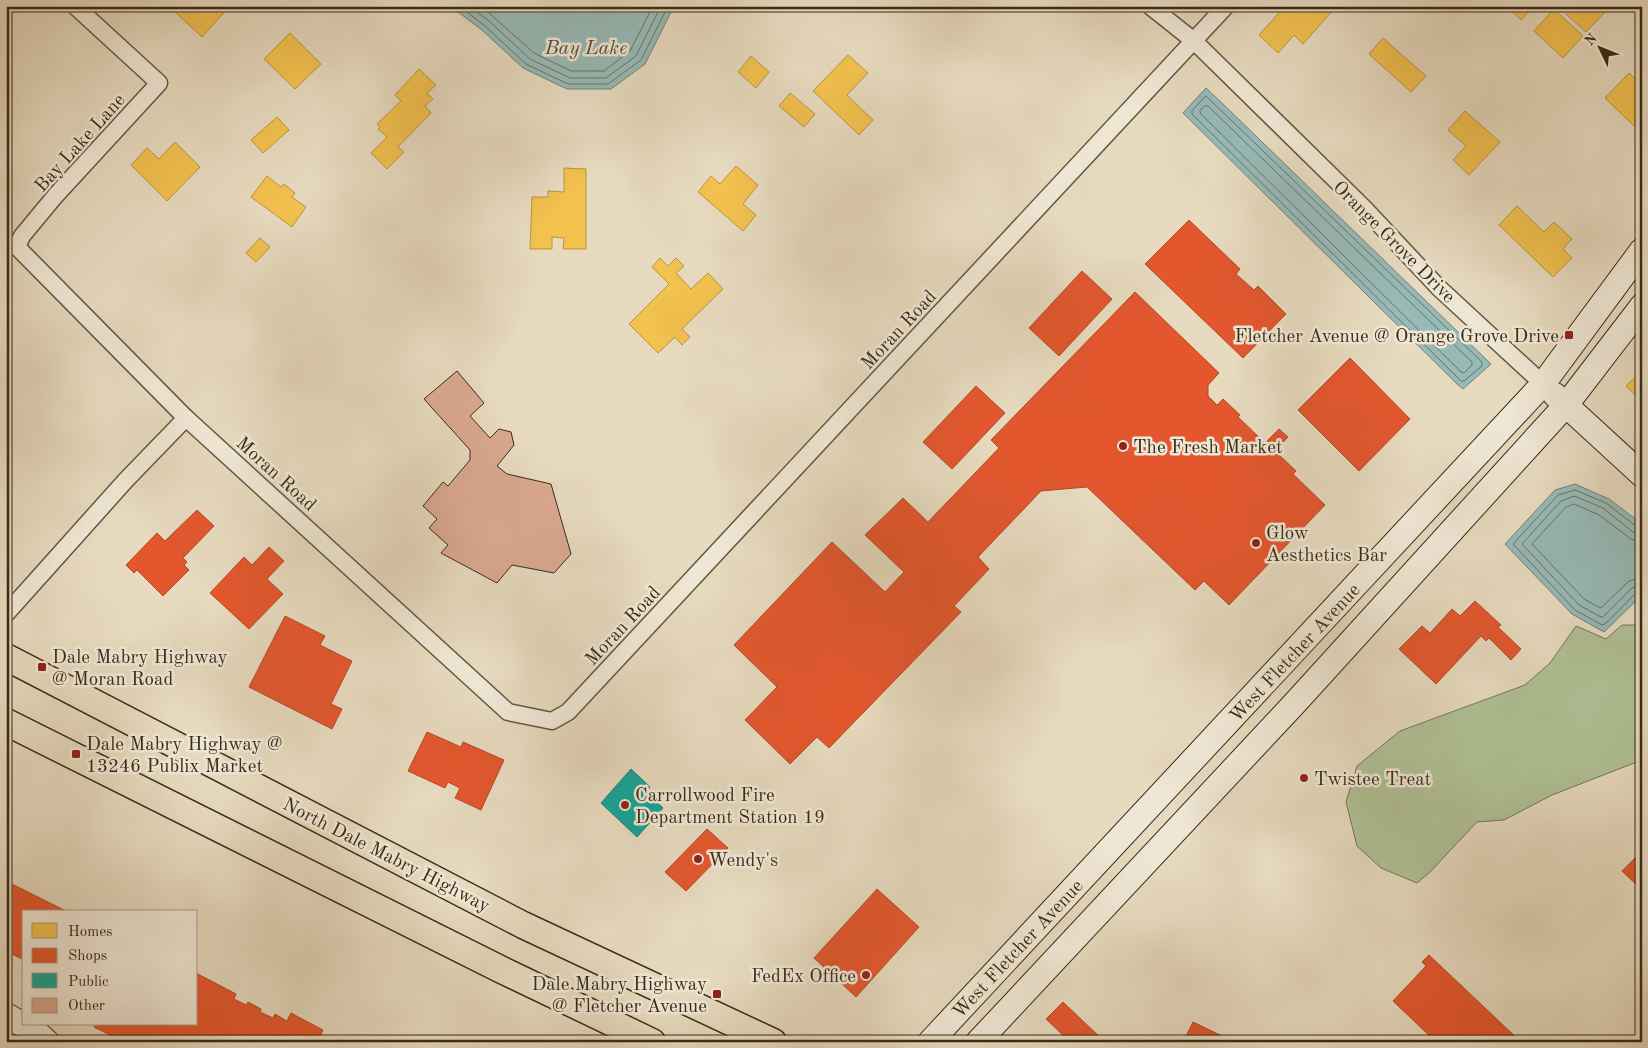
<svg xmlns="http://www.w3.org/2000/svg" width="1648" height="1048" font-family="'Old Standard TT',serif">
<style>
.green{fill:#b0c196;stroke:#747656}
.water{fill:#97bab7;stroke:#718177}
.homes{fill:#f2c14e;stroke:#ba943d}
.shops{fill:#e4572e;stroke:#b14a27}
.public{fill:#17a398;stroke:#217f71}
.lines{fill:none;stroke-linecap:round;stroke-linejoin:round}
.shore{stroke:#687266;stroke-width:1}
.building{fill:#daa890;stroke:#392b16}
.street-casing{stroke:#645740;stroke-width:19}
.secondary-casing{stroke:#392b16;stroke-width:26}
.primary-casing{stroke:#392b16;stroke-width:29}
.street{stroke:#efe7d5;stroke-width:16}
.secondary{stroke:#efe7d5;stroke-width:24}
.primary{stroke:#e7dabf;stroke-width:26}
.poi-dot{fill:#8f2418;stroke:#efe7d5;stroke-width:2}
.labels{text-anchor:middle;stroke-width:5;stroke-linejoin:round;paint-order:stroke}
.street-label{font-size:19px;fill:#392b16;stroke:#efe7d5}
.poi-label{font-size:19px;fill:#392b16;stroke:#efe7d5;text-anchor:start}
.water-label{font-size:20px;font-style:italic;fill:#504f3e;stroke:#efe7d5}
</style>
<rect width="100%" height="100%" fill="#e7dabf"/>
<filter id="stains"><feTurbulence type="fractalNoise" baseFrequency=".004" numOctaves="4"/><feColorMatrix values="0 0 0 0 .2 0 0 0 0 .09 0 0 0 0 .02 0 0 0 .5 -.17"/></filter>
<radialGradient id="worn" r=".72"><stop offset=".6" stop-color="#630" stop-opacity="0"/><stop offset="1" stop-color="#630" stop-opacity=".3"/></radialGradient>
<!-- green -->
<polygon class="green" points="1622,625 1642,625 1642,760 1552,795 1504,820 1477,822 1430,872 1417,883 1381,868 1357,846 1346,802 1357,766 1400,731 1525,685 1550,663 1576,626 1606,639"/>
<!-- water -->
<g class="water">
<polygon points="450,6 674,6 645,64 611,89 567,89 523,68 482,30"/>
<polygon points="1206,88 1225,106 1491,364 1463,389 1458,385 1183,113"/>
<polygon points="1575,484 1609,499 1642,524 1642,595 1604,632 1572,614 1505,544 1555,490"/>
</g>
<!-- homes -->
<g class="homes">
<polygon points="176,6 230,6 202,37 173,10"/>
<polygon points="1285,6 1333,6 1335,8 1303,44 1294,35 1278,53 1259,35"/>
<polygon points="1506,6 1534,6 1521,20"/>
<polygon points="1557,6 1603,6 1607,10 1586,32"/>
<polygon points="1554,9 1583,36 1563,58 1534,31"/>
<polygon points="290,33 321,64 295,89 264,59"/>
<polygon points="1383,38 1426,76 1411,92 1369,54"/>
<polygon points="848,55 868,73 847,95 873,120 859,135 813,91"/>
<polygon points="751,56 769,72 756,88 738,72"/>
<polygon points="419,69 436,85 427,93 433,99 425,106 431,113 398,147 404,152 387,169 371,153 387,137 378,129 380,127 377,124 401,101 395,95"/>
<polygon points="1629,73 1642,85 1642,118 1634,126 1605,98"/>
<polygon points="790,93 815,114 804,127 779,106"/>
<polygon points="1465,111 1500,142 1469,175 1453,160 1466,146 1448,130"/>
<polygon points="277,117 289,130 263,153 251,140"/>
<polygon points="175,142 200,167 167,201 131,165 147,148 159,159"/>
<polygon points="736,166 758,185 743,204 756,215 743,231 698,192 711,176 720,184"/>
<polygon points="564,168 586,169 586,249 563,249 564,238 552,237 552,249 530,249 532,197 548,197 548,191 564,192"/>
<polygon points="267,176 281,187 284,184 295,193 292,197 306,207 292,227 251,197"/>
<polygon points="1517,206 1544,232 1554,222 1572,239 1563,249 1572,258 1553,277 1499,225"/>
<polygon points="260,238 270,247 256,262 246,253"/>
<polygon points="660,258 668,266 676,258 684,266 676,273 691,289 708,273 723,289 682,329 690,337 682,345 675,337 658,353 629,324 669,284 652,267"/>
<polygon points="1642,371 1642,401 1626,386"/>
</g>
<!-- shops -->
<g class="shops">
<polygon points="1189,220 1240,269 1236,274 1254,290 1258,286 1286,314 1243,358 1145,264"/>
<polygon points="1082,271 1112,299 1059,356 1029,328"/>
<polygon points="1135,292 1219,373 1208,385 1208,396 1217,405 1223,399 1240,415 1238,417 1265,443 1279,429 1288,437 1275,451 1296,471 1293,474 1325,505 1229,605 1204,581 1195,590 1087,487 1041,491 978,557 989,569 954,606 961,612 829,748 817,737 790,764 745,720 777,687 734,645 832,542 885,592 904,572 865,535 903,498 928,522 999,448 991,440"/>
<polygon points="1350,358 1410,419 1359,471 1298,410"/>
<polygon points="976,386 1005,413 952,469 923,442"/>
<polygon points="197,510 214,526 183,558 187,562 184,565 189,570 163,596 137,570 134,573 126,565 157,533 165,541"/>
<polygon points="269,547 284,561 267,579 283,594 249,629 210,593 244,557 252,565"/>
<polygon points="1475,601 1501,625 1498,627 1521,649 1511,660 1489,638 1486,641 1481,636 1436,684 1399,649 1422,626 1430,633 1452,609 1460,616"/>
<polygon points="285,616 325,636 320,645 352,661 331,704 342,709 332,729 249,687"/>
<polygon points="427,732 461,747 463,742 504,760 481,810 455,798 460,788 448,782 445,788 408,771"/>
<polygon points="707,829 728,848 686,891 665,872"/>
<polygon points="1642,851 1642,890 1622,871"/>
<polygon points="6,881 68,912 24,912 24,960 6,951"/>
<polygon points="877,889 919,927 856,997 814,958"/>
<polygon points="1429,955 1521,1042 1436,1042 1393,1001 1426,966 1422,962"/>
<polygon points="196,973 236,994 234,999 246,1005 248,1002 261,1009 260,1012 273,1018 275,1014 287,1021 291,1013 323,1030 318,1042 124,1042 94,1027 96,1024 196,1024"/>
<polygon points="1063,1002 1105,1042 1061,1042 1066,1038 1046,1019"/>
<polygon points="1193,1022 1222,1036 1219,1042 1183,1042"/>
</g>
<!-- public -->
<polygon class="public" points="631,769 650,787 646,792 663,808 637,837 601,803"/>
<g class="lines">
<!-- shore -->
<g class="shore">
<polyline points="459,6 485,26 526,64 568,84 608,84 641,60 668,6"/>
<polyline points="469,6 489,21 530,59 570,78 606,78 636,56 661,6"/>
<polyline points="481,6 534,53 571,71 604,71 630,51 653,6"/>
<polygon points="1206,96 1482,362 1482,366 1464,381 1461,381 1192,114 1192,111"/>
<polygon points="1205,106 1208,106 1472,362 1472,365 1464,373 1461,372 1201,114 1200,111"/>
<polyline points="1642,528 1637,527 1606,503 1575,490 1558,495 1513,544 1575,610 1602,625 1605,624 1636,593 1642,591"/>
<polyline points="1642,534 1633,532 1603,508 1574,496 1561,501 1522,544 1579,605 1601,617 1603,617 1632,588 1642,585"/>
<polyline points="1642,542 1631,539 1599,515 1574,504 1566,507 1532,544 1584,599 1600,608 1602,607 1629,581 1642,577"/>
</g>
</g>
<!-- building -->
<polygon class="building" points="457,371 484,403 470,416 490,438 499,429 511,432 514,445 497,466 507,474 551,484 571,554 554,573 512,565 497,583 441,553 448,545 429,528 437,519 423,506 443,482 448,486 470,460 470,450 424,399"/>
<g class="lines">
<defs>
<g id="street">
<polyline points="75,6 159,83 56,195 22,236 17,247 186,418 508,712 552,721 568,712 1226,6"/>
<polyline points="1150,6 1194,41 1364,208 1439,288 1543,384"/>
<polyline points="6,614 126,480 186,418"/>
</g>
<g id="secondary">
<polyline points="1555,395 1642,475"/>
<polyline points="6,1015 37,1033 47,1042"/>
<polyline points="930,1042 1543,384 1642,250"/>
<polyline points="978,1042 1295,703 1566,405 1642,306"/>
</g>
<g id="primary">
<polyline points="6,657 523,925 773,1042"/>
<polyline points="6,722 500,969 652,1042"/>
</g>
</defs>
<!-- street casing -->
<use href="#street" class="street-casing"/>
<!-- secondary casing -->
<use href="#secondary" class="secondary-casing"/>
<!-- primary casing -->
<use href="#primary" class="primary-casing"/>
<!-- street -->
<use href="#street" class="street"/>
<!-- secondary -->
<use href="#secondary" class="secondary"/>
<!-- primary -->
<use href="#primary" class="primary"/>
</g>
<!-- markers -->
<g class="poi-dot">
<rect x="1564" y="330" width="10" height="10" rx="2.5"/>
<circle cx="1123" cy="446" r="5"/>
<circle cx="1256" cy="543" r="5"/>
<rect x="37" y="662" width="10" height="10" rx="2.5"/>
<rect x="71" y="749" width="10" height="10" rx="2.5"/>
<circle cx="1304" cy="778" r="5"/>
<circle cx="625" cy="805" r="5"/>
<circle cx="698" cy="859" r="5"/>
<circle cx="866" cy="975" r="5"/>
<rect x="712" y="989" width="10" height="10" rx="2.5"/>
</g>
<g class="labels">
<!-- street labels -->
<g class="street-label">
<text transform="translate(79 142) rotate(-48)" y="7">Bay Lake Lane</text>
<text transform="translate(1395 241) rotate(45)" y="7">Orange Grove Drive</text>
<text transform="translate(898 329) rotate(-47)" y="7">Moran Road</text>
<text transform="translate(277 473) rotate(42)" y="7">Moran Road</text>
<text transform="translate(622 625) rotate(-47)" y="7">Moran Road</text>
<text transform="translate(1294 652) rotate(-47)" y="7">West Fletcher Avenue</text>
<text transform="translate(387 854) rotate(27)" y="7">North Dale Mabry Highway</text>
<text transform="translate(1017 948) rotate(-47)" y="7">West Fletcher Avenue</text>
</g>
<!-- poi labels -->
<g class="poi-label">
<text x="1559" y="342" text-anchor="end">Fletcher Avenue @ Orange Grove Drive</text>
<text x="1133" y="453">The Fresh Market</text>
<text x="1266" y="539">Glow<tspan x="1266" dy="22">Aesthetics Bar</tspan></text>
<text x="52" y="663">Dale Mabry Highway<tspan x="52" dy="22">@ Moran Road</tspan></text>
<text x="86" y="750">Dale Mabry Highway @<tspan x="86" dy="22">13246 Publix Market</tspan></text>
<text x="1314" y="785">Twistee Treat</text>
<text x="635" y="801">Carrollwood Fire<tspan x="635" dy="22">Department Station 19</tspan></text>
<text x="708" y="866">Wendy's</text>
<text x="856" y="982" text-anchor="end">FedEx Office</text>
<text x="707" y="990" text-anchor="end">Dale Mabry Highway<tspan x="707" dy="22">@ Fletcher Avenue</tspan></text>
</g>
<!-- water labels -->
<g class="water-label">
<text x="586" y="54">Bay Lake</text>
</g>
</g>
<!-- margin -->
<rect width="1648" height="1048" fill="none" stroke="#e7dabf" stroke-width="25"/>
<rect x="8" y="8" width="1633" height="1033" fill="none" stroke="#392b16" stroke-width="2.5"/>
<rect x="12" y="12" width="1623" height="1023" fill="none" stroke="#392b16"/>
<!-- legend -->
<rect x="22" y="910" width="175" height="115" fill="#efe7d5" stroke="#a69c89"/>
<rect x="32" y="923" width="25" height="15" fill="#f2c14e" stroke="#a69c89"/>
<text x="68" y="936" font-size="15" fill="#392b16">Homes</text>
<rect x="32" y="948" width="25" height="15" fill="#e4572e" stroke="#a69c89"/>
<text x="68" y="960" font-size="15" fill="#392b16">Shops</text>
<rect x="32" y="973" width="25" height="15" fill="#17a398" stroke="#a69c89"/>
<text x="68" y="986" font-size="15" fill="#392b16">Public</text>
<rect x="32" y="998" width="25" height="15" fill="#daa890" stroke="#a69c89"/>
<text x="68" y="1010" font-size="15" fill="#392b16">Other</text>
<!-- north arrow -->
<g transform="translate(1600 48) rotate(313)" stroke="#efe7d5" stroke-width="4" paint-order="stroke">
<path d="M0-4L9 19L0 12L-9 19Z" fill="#392b16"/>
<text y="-8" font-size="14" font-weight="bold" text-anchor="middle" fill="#392b16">N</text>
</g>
<rect width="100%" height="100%" filter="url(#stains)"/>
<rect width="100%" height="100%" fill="url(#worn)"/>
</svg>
